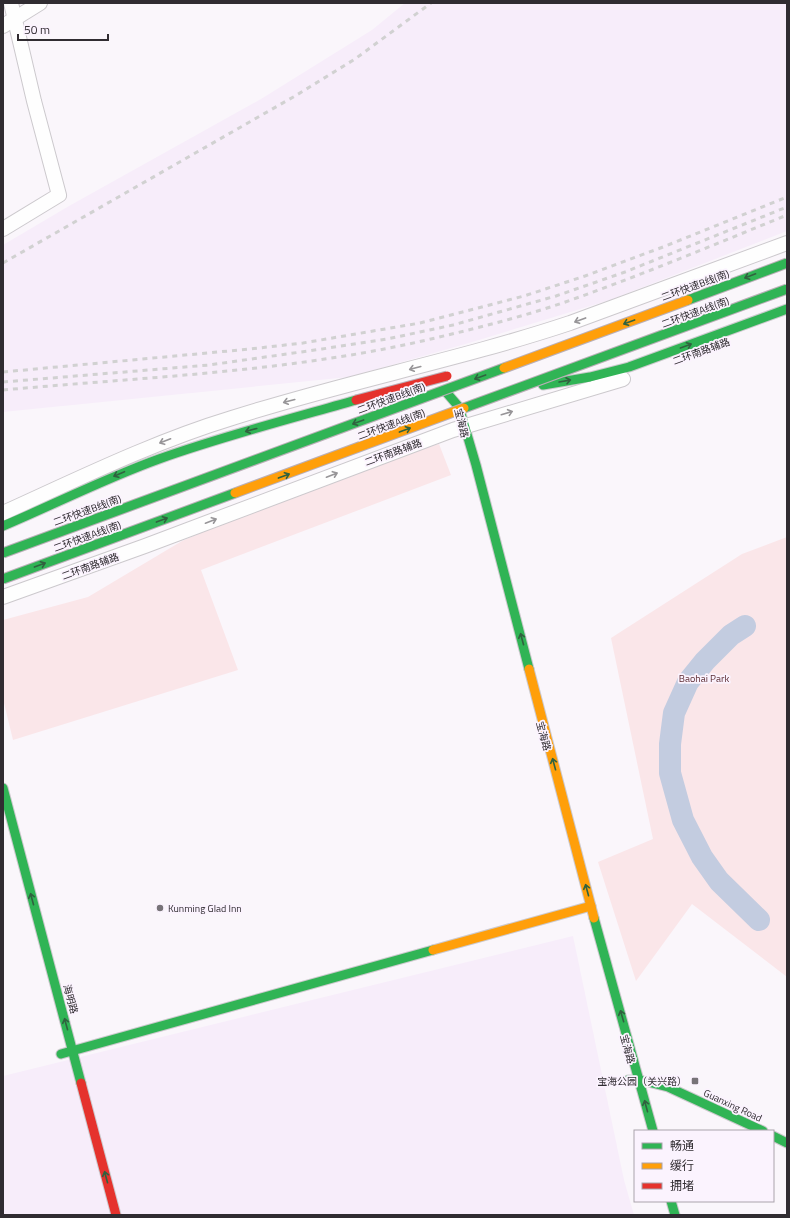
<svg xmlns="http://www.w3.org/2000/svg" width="790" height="1218" font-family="'Titillium Web','Noto Sans SC',sans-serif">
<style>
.built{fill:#f7edfa}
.green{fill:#fae6e9}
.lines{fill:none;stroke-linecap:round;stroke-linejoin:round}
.river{stroke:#c3cce0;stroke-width:22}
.street-casing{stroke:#ccc9cd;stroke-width:16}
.fast-casing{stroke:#ccc9cd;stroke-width:11}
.slow-casing{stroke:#ccc9cd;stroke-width:11}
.jam-casing{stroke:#ccc9cd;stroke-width:11}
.street{stroke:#fefefe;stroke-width:14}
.fast{stroke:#30b455;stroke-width:9}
.slow{stroke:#ff9f0a;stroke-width:9}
.jam{stroke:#e5322d;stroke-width:9}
.rail{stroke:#d1d1d1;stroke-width:3;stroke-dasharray:5 5;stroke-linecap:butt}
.fast-bridge-casing{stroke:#baafb7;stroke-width:11;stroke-linecap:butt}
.slow-bridge-casing{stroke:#baafb7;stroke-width:11;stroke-linecap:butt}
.jam-bridge-casing{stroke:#baafb7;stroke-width:11;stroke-linecap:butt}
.fast-bridge{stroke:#30b455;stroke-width:9}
.slow-bridge{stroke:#ff9f0a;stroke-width:9}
.jam-bridge{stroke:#e5322d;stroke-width:9}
.oneway{stroke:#30623f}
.oneway2{stroke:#979598}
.poi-dot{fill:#777378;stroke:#fbf3fe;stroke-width:1.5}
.labels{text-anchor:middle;stroke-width:3.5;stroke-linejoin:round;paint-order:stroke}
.street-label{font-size:10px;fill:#302c31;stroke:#fbf3fe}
.park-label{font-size:10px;fill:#5a2a31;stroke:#fbf3fe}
.poi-label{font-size:10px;fill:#302c31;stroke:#fbf3fe;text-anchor:start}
</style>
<rect width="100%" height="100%" fill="#faf6fb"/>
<!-- built -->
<g class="built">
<polygon points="405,3 787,3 787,231 610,300 469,343 349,377 3,412 3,245 69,206 261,99 372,30"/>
<polygon points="573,936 624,1180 634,1215 3,1215 3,1076"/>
</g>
<!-- green -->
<g class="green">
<polygon points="439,444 451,475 201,570 238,670 13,740 3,699 3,620 88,597 182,541 310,485"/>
<polygon points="787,537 787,977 692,904 636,981 598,862 653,839 611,638 742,554"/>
</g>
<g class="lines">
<!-- river -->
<polyline class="river" points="745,626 731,635 705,661 688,682 674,713 670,744 670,773 683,820 702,857 719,881 759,920"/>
<defs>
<g id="street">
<polyline points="3,26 40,3"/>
<polyline points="3,229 59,195 34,101 11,3"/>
<path d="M3 513C78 479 153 442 232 418 344 382 459 360 570 323L787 243"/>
<polyline points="3,597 145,546 453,430 623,379"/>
</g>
<g id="fast">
<polyline points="543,385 590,377 629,367 787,309"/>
<polyline points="446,392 459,407 476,465 529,669"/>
<path d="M3 526C55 504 106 478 159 459 223 436 290 419 356 400"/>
<polyline points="3,788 81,1083"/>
<polyline points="594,918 653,1131"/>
<polyline points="61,1054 433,950"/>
<polyline points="628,1080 640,1080 668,1087 763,1131"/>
<polyline points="773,1136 787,1143"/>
<polyline points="671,1201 675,1215"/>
</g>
<g id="slow">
<polyline points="529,669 594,918"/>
<polyline points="433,950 591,906"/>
</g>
<polyline id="jam" points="81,1083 116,1215"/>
</defs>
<!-- street casing -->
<use href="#street" class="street-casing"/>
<!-- fast casing -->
<use href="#fast" class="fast-casing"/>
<!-- slow casing -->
<use href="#slow" class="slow-casing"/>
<!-- jam casing -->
<use href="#jam" class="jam-casing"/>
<!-- street -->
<use href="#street" class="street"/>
<!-- fast -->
<use href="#fast" class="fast"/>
<!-- slow -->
<use href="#slow" class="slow"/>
<!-- jam -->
<use href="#jam" class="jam"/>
<!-- rail -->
<g class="rail">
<polyline points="3,263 295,96 355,59 431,3"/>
<polyline points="3,372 250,349 303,343 420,323 524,296 585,276 663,247 787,197"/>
<polyline points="3,382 209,365 322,349 387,339 453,325 556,296 625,272 787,207"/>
<path d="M3 390C145 377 291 372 431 339 478 328 526 316 571 300 644 274 716 244 787 215"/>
</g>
<defs>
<g id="fast-bridge">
<polyline points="688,300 787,263"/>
<polyline points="464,408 787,289"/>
<polyline points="3,553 504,368"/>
<polyline points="3,579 235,493"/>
</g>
<g id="slow-bridge">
<polyline points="504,368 688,300"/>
<polyline points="235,493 464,408"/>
</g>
<polyline id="jam-bridge" points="356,400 447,376"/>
</defs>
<!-- fast-bridge casing -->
<use href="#fast-bridge" class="fast-bridge-casing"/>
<!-- slow-bridge casing -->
<use href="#slow-bridge" class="slow-bridge-casing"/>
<!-- jam-bridge casing -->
<use href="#jam-bridge" class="jam-bridge-casing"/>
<!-- fast-bridge -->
<use href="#fast-bridge" class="fast-bridge"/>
<!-- slow-bridge -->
<use href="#slow-bridge" class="slow-bridge"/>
<!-- jam-bridge -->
<use href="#jam-bridge" class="jam-bridge"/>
</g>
<!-- one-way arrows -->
<defs><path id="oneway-shaft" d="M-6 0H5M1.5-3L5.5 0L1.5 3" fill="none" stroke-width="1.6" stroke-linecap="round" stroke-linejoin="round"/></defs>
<g class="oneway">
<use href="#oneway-shaft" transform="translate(750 276) rotate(159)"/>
<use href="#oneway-shaft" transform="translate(629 322) rotate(160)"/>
<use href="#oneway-shaft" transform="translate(686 346) rotate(-20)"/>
<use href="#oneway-shaft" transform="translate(480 377) rotate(160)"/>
<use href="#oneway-shaft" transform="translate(565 381) rotate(-10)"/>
<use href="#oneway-shaft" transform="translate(358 422) rotate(160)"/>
<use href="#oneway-shaft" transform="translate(251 430) rotate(165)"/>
<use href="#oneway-shaft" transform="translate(405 430) rotate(-20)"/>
<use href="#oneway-shaft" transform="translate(119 474) rotate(157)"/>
<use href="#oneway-shaft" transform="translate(284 476) rotate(-20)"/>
<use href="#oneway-shaft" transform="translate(162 520) rotate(-20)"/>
<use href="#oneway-shaft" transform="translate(40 565) rotate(-20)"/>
<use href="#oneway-shaft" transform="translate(522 639) rotate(-105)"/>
<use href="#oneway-shaft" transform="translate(554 764) rotate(-105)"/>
<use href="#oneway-shaft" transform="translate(587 890) rotate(-105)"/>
<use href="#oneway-shaft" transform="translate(32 899) rotate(-105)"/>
<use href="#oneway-shaft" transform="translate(622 1016) rotate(-106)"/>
<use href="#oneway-shaft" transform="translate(66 1024) rotate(-105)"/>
<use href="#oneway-shaft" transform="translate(646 1106) rotate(-105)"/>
<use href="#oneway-shaft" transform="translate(106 1177) rotate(-105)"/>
</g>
<g class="oneway2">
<use href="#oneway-shaft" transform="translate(580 320) rotate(160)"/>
<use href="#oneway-shaft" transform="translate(415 368) rotate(165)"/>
<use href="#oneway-shaft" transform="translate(289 401) rotate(165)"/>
<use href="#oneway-shaft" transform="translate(507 413) rotate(-17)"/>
<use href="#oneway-shaft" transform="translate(165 441) rotate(159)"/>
<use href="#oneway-shaft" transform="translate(332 475) rotate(-21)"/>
<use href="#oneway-shaft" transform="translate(211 521) rotate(-21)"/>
</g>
<!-- markers -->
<g class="poi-dot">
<circle cx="160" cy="908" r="4"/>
<rect x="691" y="1077" width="8" height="8" rx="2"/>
</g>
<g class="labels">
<!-- street labels -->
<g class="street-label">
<text transform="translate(695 285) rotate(-20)" y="4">二环快速B线(南)</text>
<text transform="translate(695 312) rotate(-20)" y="4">二环快速A线(南)</text>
<text transform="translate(701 351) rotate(-20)" y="4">二环南路辅路</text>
<text transform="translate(391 398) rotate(-20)" y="4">二环快速B线(南)</text>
<text transform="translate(462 423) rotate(76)" y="4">宝海路</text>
<text transform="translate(391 424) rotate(-20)" y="4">二环快速A线(南)</text>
<text transform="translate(393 452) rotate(-20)" y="4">二环南路辅路</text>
<text transform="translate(87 510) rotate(-20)" y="4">二环快速B线(南)</text>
<text transform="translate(87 536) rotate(-20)" y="4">二环快速A线(南)</text>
<text transform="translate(90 566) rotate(-20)" y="4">二环南路辅路</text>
<text transform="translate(544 736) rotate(75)" y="4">宝海路</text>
<text transform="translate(71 999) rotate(75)" y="4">海明路</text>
<text transform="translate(628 1049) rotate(75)" y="4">宝海路</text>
<text transform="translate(733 1105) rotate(25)" y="4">Guanxing Road</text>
</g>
<!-- park labels -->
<g class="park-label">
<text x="704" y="682">Baohai Park</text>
</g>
<!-- poi labels -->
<g class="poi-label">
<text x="168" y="912">Kunming Glad Inn</text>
<text x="687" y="1085" text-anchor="end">宝海公园（关兴路）</text>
</g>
</g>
<!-- border -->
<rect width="790" height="1218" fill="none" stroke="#302c31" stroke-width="8"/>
<!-- legend -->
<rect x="634" y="1130" width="140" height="72" fill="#fbf3fe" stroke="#aaa3ac"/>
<rect x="642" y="1143" width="20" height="6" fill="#30b455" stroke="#aaa3ac"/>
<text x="670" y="1150" font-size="12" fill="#302c31">畅通</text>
<rect x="642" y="1163" width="20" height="6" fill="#ff9f0a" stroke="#aaa3ac"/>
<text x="670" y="1170" font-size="12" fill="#302c31">缓行</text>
<rect x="642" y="1183" width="20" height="6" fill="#e5322d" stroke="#aaa3ac"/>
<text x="670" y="1190" font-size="12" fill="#302c31">拥堵</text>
<!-- scale -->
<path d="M18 34v6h90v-6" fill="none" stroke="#302c31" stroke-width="2"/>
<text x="24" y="34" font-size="12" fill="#302c31" stroke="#fbf3fe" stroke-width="3" paint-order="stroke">50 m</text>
</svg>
